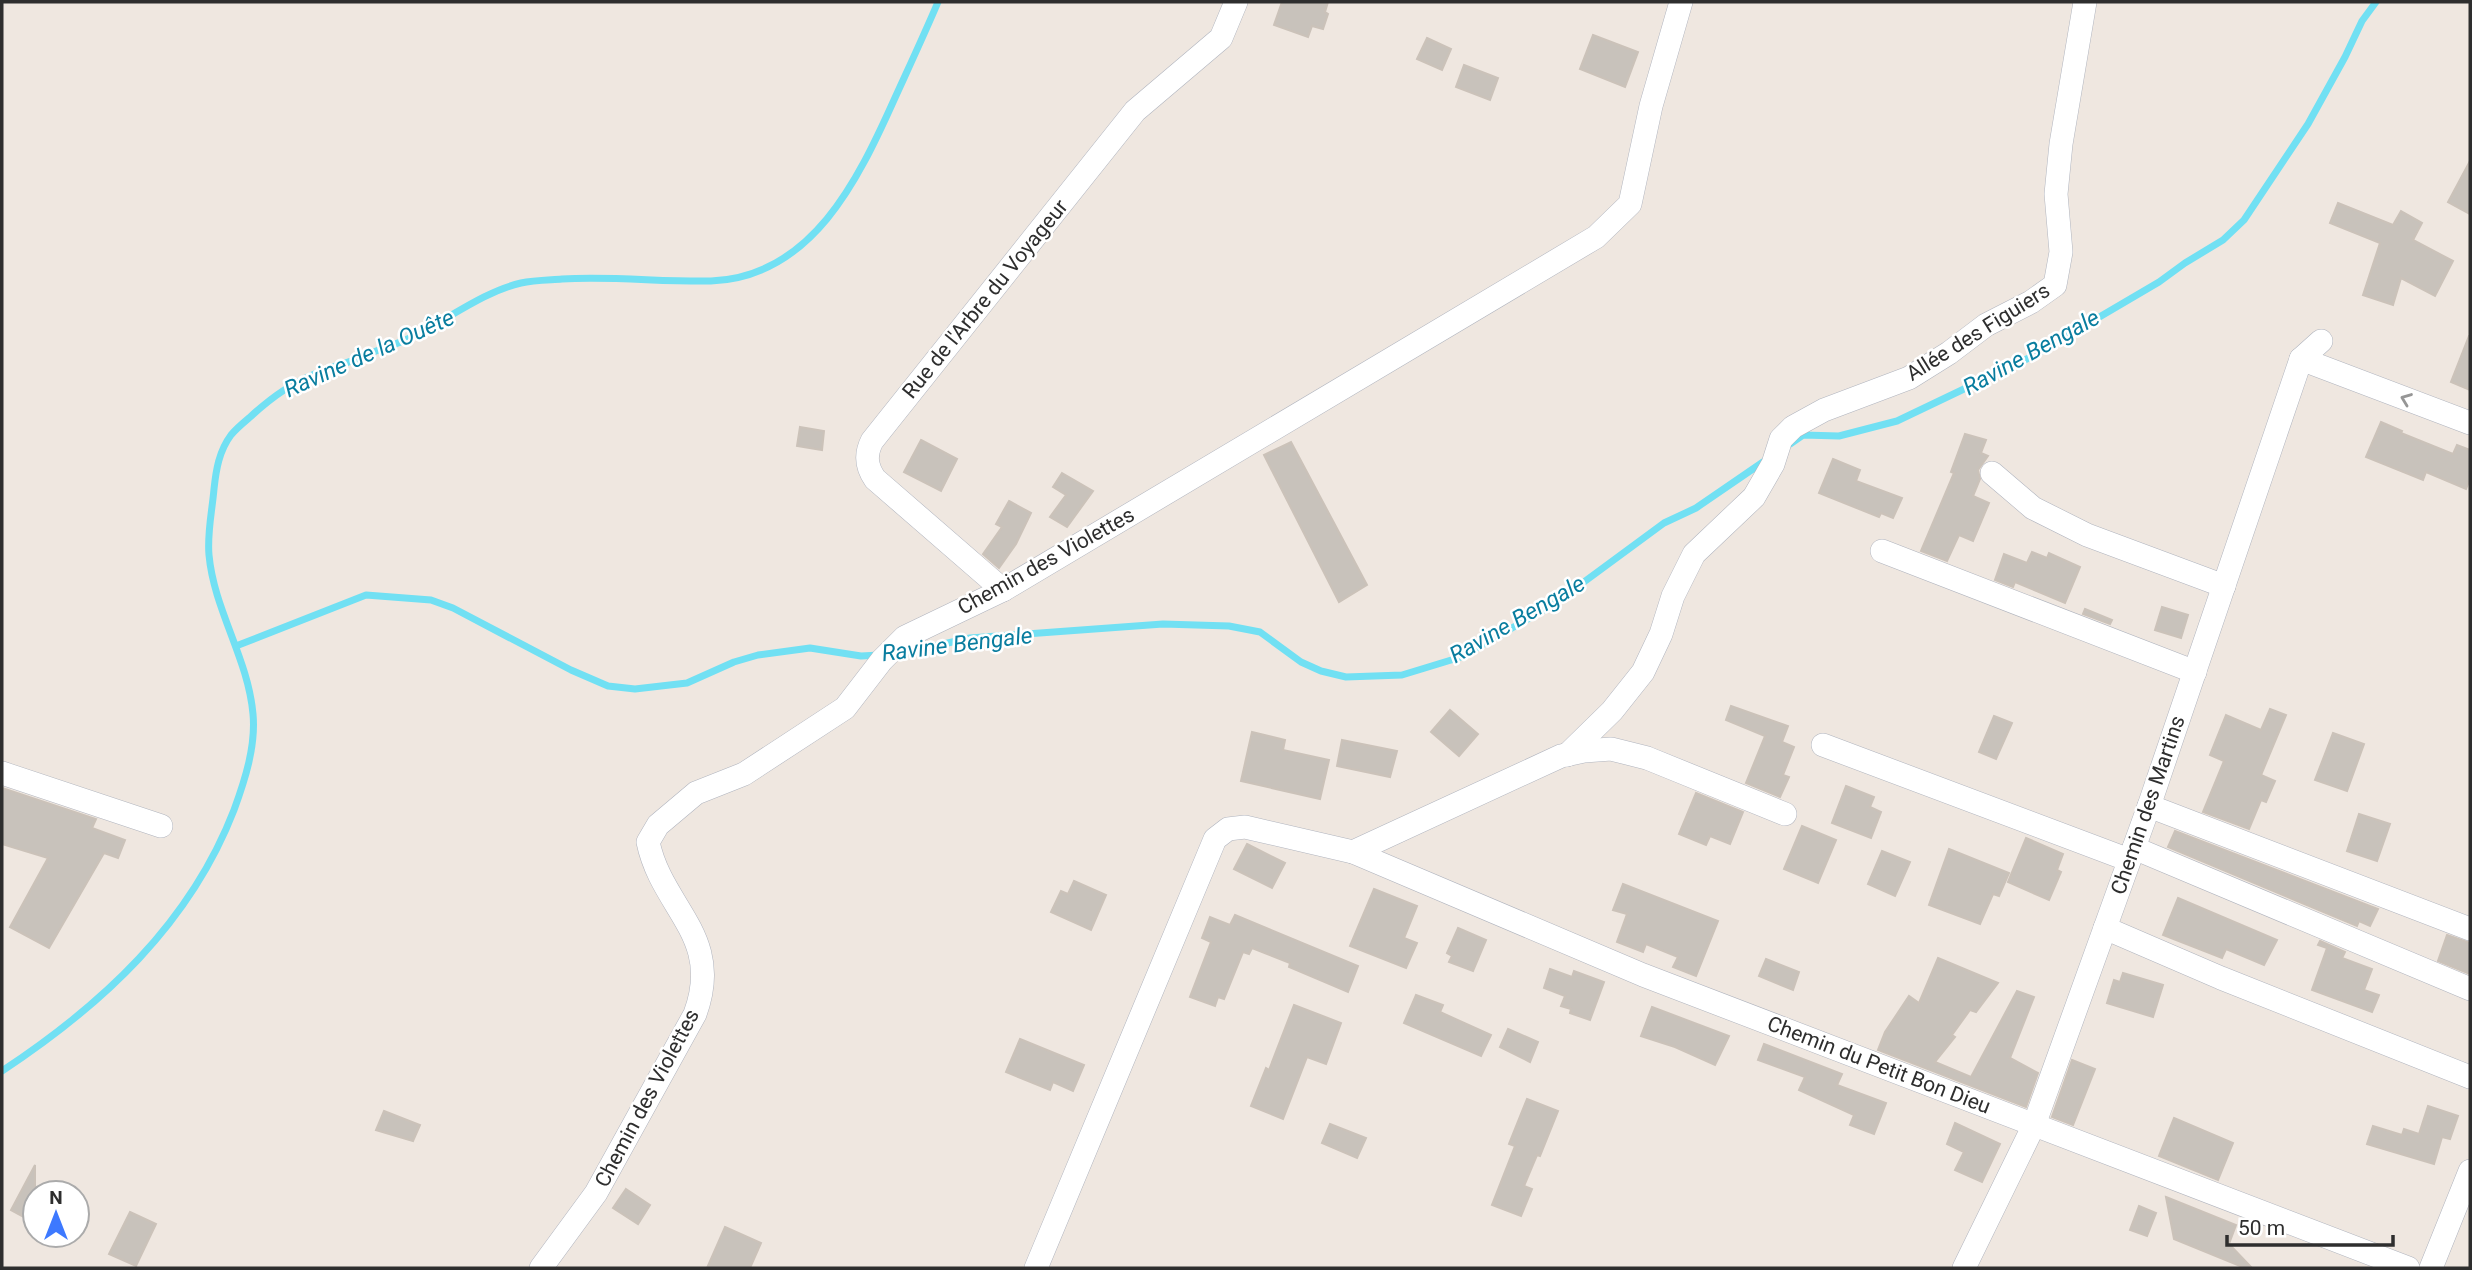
<svg xmlns="http://www.w3.org/2000/svg" width="2472" height="1270" font-family="Roboto,sans-serif">
<style>
.lines{fill:none;stroke-linecap:round;stroke-linejoin:round}
.stream{stroke:#71e0f3;stroke-width:7}
.building{fill:#c8c2bb;stroke:#cbc2b9;stroke-width:2}
.minor-casing{stroke:#b0b4be;stroke-width:24}
.minor{stroke:#fff;stroke-width:23}
.oneway{stroke:#969696}
.labels{text-anchor:middle;stroke-width:5;stroke-linejoin:round;paint-order:stroke}
.street-label{font-size:21px;fill:#2e2e2e;stroke:#fff}
.water-label{font-size:23px;font-style:italic;fill:#097d9f;stroke:#fff}
</style>
<rect width="100%" height="100%" fill="#efe7e0"/>
<g class="lines">
<!-- stream -->
<g class="stream">
<polyline points="1790,444 1803,435 1839,436 1897,421 2033,356 2159,282 2185,263 2223,240 2244,220 2308,124 2345,57 2362,21 2376,2"/>
<polyline points="236,646 366,595 431,600 453,608 571,670 608,686 635,689 687,683 734,662 758,655 810,648 861,656 880,655"/>
<polyline points="899,654 970,638 1163,624 1229,626 1260,632 1301,662 1321,671 1346,677 1402,675 1461,657 1554,604 1664,523 1696,508 1766,460"/>
<path d="M2 1071C102 1005 190 924 234 810 245 780 256 746 253 714 248 658 214 610 209 555 207 533 212 512 214 489 216 470 219 451 231 435 236 429 243 423 249 418 273 396 294 381 325 370 338 365 351 362 364 356 379 349 395 345 410 338 446 321 482 292 521 283 534 280 549 280 562 279 612 276 662 282 711 281 812 277 858 180 894 100 909 67 924 35 938 2"/>
</g>
</g>
<!-- building -->
<g class="building">
<polygon points="1282,2 1328,2 1325,12 1328,14 1323,29 1312,26 1308,37 1274,25"/>
<polygon points="1593,35 1638,52 1625,87 1580,69"/>
<polygon points="1427,38 1451,49 1442,70 1417,59"/>
<polygon points="1464,65 1498,78 1490,100 1456,87"/>
<polygon points="2470,161 2470,214 2448,202"/>
<polygon points="2338,203 2393,225 2401,211 2422,223 2413,240 2453,261 2435,296 2401,278 2393,305 2363,295 2380,243 2330,223"/>
<polygon points="2469,336 2470,336 2470,390 2451,382"/>
<polygon points="2381,422 2402,431 2401,433 2453,454 2457,445 2470,450 2470,479 2466,489 2426,472 2423,480 2366,457"/>
<polygon points="800,427 824,431 822,450 797,446"/>
<polygon points="1965,434 1986,440 1981,453 1988,456 1978,470 1980,479 1973,496 1989,503 1973,541 1959,535 1947,561 1921,551 1954,473 1951,472"/>
<polygon points="921,440 957,459 941,491 904,472"/>
<polygon points="1291,442 1367,585 1339,602 1264,455"/>
<polygon points="1833,459 1860,470 1856,481 1902,498 1893,518 1881,513 1879,517 1819,493"/>
<polygon points="1062,473 1093,491 1067,527 1050,517 1066,495 1053,487"/>
<polygon points="1009,501 1031,513 1016,544 999,568 983,554 1002,527 996,524"/>
<polygon points="2032,552 2047,558 2049,553 2080,567 2065,603 2015,582 2013,587 1995,580 2004,554 2027,563"/>
<polygon points="2162,607 2188,615 2181,638 2155,630"/>
<polygon points="2085,609 2112,620 2110,624 2083,614"/>
<polygon points="1731,706 1788,726 1782,742 1794,747 1783,775 1789,777 1780,797 1746,783 1765,736 1726,720"/>
<polygon points="2270,709 2286,715 2261,775 2275,781 2266,802 2261,800 2249,829 2203,812 2224,761 2210,755 2226,715 2261,730"/>
<polygon points="1450,710 1478,734 1459,756 1431,732"/>
<polygon points="1994,716 2012,723 1996,759 1979,752"/>
<polygon points="1252,732 1285,740 1283,750 1329,760 1320,799 1241,781"/>
<polygon points="2333,733 2364,744 2347,791 2315,780"/>
<polygon points="1342,740 1397,751 1390,777 1337,766"/>
<polygon points="1846,786 1874,797 1870,807 1881,812 1871,838 1832,823"/>
<polygon points="2,788 96,819 92,828 125,840 118,858 104,853 49,948 10,927 48,858 2,844"/>
<polygon points="1696,793 1743,812 1730,844 1710,836 1706,845 1679,834"/>
<polygon points="2359,814 2390,824 2377,861 2347,851"/>
<polygon points="1802,826 1836,840 1818,883 1784,869"/>
<polygon points="2175,831 2378,909 2370,926 2359,921 2357,926 2168,847"/>
<polygon points="2026,838 2063,854 2057,870 2061,872 2049,900 2008,882"/>
<polygon points="1247,844 1285,863 1272,888 1234,869"/>
<polygon points="1949,849 2009,873 1999,896 1993,894 1980,924 1929,905"/>
<polygon points="1882,851 1910,862 1895,896 1868,884"/>
<polygon points="1074,881 1106,895 1091,930 1051,912 1061,891 1068,894"/>
<polygon points="1623,884 1718,921 1696,976 1673,967 1678,957 1646,944 1643,952 1617,942 1627,914 1613,910"/>
<polygon points="1374,889 1417,906 1404,938 1417,943 1406,968 1350,946"/>
<polygon points="2178,898 2277,940 2264,965 2226,949 2222,958 2163,935"/>
<polygon points="1235,915 1358,966 1348,992 1289,967 1290,963 1252,948 1249,954 1243,952 1224,999 1218,997 1215,1006 1190,997 1211,942 1202,938 1210,917 1230,925"/>
<polygon points="1458,928 1486,940 1473,971 1449,962 1452,956 1447,953"/>
<polygon points="2447,935 2470,943 2470,974 2438,961"/>
<polygon points="2320,941 2345,952 2342,958 2372,969 2364,990 2379,995 2372,1012 2312,990 2327,948 2318,945"/>
<polygon points="1938,958 1998,983 1976,1012 1970,1010 1952,1035 1955,1037 1935,1062 1971,1077 2017,991 2034,997 2010,1058 2038,1073 2026,1107 1878,1050 1885,1032 1909,996 1919,1003"/>
<polygon points="1766,959 1799,972 1793,990 1759,976"/>
<polygon points="1550,969 1572,977 1574,971 1604,982 1590,1020 1570,1013 1571,1009 1561,1006 1565,996 1544,988"/>
<polygon points="2123,973 2163,985 2153,1017 2107,1003 2114,980 2120,982"/>
<polygon points="1416,995 1443,1005 1440,1012 1491,1035 1481,1056 1404,1023"/>
<polygon points="1294,1005 1341,1023 1326,1064 1307,1057 1283,1119 1251,1106 1266,1068 1269,1070"/>
<polygon points="1652,1007 1729,1036 1715,1065 1675,1047 1641,1036"/>
<polygon points="1508,1029 1538,1042 1530,1062 1500,1047"/>
<polygon points="1020,1039 1084,1065 1073,1091 1053,1082 1050,1090 1006,1072"/>
<polygon points="1764,1044 1842,1074 1837,1085 1886,1103 1874,1134 1850,1125 1854,1115 1799,1090 1805,1077 1758,1060"/>
<polygon points="2072,1060 2095,1069 2073,1125 2052,1117"/>
<polygon points="1527,1099 1558,1111 1540,1156 1537,1155 1524,1186 1532,1189 1521,1216 1492,1205 1515,1146 1509,1144"/>
<polygon points="2428,1106 2458,1116 2450,1139 2442,1137 2434,1164 2367,1144 2373,1126 2402,1135 2404,1129 2419,1134"/>
<polygon points="384,1111 420,1125 413,1141 376,1130"/>
<polygon points="2174,1118 2233,1143 2218,1180 2159,1156"/>
<polygon points="1955,1123 2000,1144 1982,1182 1955,1170 1964,1152 1947,1144"/>
<polygon points="1330,1124 1366,1138 1357,1158 1322,1143"/>
<polygon points="35,1165 35,1223 11,1210"/>
<polygon points="626,1189 650,1205 638,1224 613,1208"/>
<polygon points="2166,1197 2236,1225 2229,1244 2252,1268 2245,1268 2174,1239"/>
<polygon points="2139,1206 2156,1213 2147,1236 2130,1230"/>
<polygon points="130,1212 156,1224 136,1266 109,1254"/>
<polygon points="725,1227 761,1243 750,1268 707,1268"/>
</g>
<g class="lines">
<defs>
<g id="minor">
<polyline points="2301,359 2470,423"/>
<polyline points="1992,473 2033,508 2087,535 2224,586"/>
<polyline points="1882,551 2195,672"/>
<path d="M1003 590 875 479C866 466 865 455 872 441L1135 111 1221 38 1236 2"/>
<polyline points="1823,745 2129,860"/>
<polyline points="1567,755 1612,711 1643,672 1661,634 1673,596 1694,554 1754,497 1773,464 1781,439 1793,427 1824,410 1909,378 1949,353 1986,325 2031,302 2055,285 2061,252 2056,194 2061,144 2085,2"/>
<polyline points="2,773 161,826"/>
<polyline points="2149,806 2470,929"/>
<polyline points="2134,848 2470,989"/>
<polyline points="1353,852 1561,756 1584,751 1611,749 1647,758 1785,814"/>
<polyline points="2105,928 2221,978 2470,1077"/>
<path d="M541 1268 596 1193 695 1014C724 936 662 909 648 842L658 825 696 793 744 774 845 708 882 660 905 637 1003 590 1596 237 1630 204 1651 106 1681 2"/>
<polyline points="1036,1268 1215,839 1228,829 1245,827 1353,852 1643,975 2408,1268"/>
<polyline points="1964,1268 2034,1125 2149,806 2301,359 2321,341"/>
<polyline points="2431,1268 2470,1171"/>
</g>
</defs>
<!-- minor casing -->
<use href="#minor" class="minor-casing"/>
<!-- minor -->
<use href="#minor" class="minor"/>
</g>
<!-- one-way arrows -->
<defs><path id="oneway-chevron" d="M-2-3.5L2.5 0L-2 3.5" fill="none" stroke-width="1.6" stroke-linecap="round" stroke-linejoin="round" transform="scale(1.75)"/></defs>
<use class="oneway" href="#oneway-chevron" transform="translate(2406 399) rotate(-159)"/>
<g class="labels">
<!-- street labels -->
<g class="street-label">
<text transform="translate(985 299) rotate(-51)" y="7">Rue de l'Arbre du Voyageur</text>
<text transform="translate(1978 332) rotate(-32)" y="7">Allée des Figuiers</text>
<text transform="translate(1046 561) rotate(-29)" y="7">Chemin des Violettes</text>
<text transform="translate(2148 805) rotate(-71)" y="7">Chemin des Martins</text>
<text transform="translate(1879 1065) rotate(21)" y="7">Chemin du Petit Bon Dieu</text>
<text transform="translate(647 1098) rotate(-62)" y="7">Chemin des Violettes</text>
</g>
<!-- water labels -->
<g class="water-label">
<text transform="translate(2031 352) rotate(-29)" y="8">Ravine Bengale</text>
<text transform="translate(369 353) rotate(-24)" y="8">Ravine de la Ouête</text>
<text transform="translate(1517 619) rotate(-30)" y="8">Ravine Bengale</text>
<text transform="translate(957 644) rotate(-7)" y="8">Ravine Bengale</text>
</g>
</g>
<!-- border -->
<rect width="2472" height="1270" fill="none" stroke="#2e2e2e" stroke-width="7"/>
<!-- north arrow -->
<g transform="translate(56 1214)"><circle r="33" fill="#ffffff" stroke="#ababab" stroke-width="2"/>
<path d="M0-5L12 26L0 18L-12 26Z" fill="#3d79ff"/>
<text y="-10" font-size="19" font-weight="bold" text-anchor="middle" fill="#2e2e2e">N</text>
</g>
<!-- scale -->
<path d="M2227 1235v10h166v-10" fill="none" stroke="#2e2e2e" stroke-width="3.5"/>
<text x="2238" y="1235" font-size="21" fill="#2e2e2e" stroke="#ffffff" stroke-width="5" paint-order="stroke">50 m</text>
</svg>
